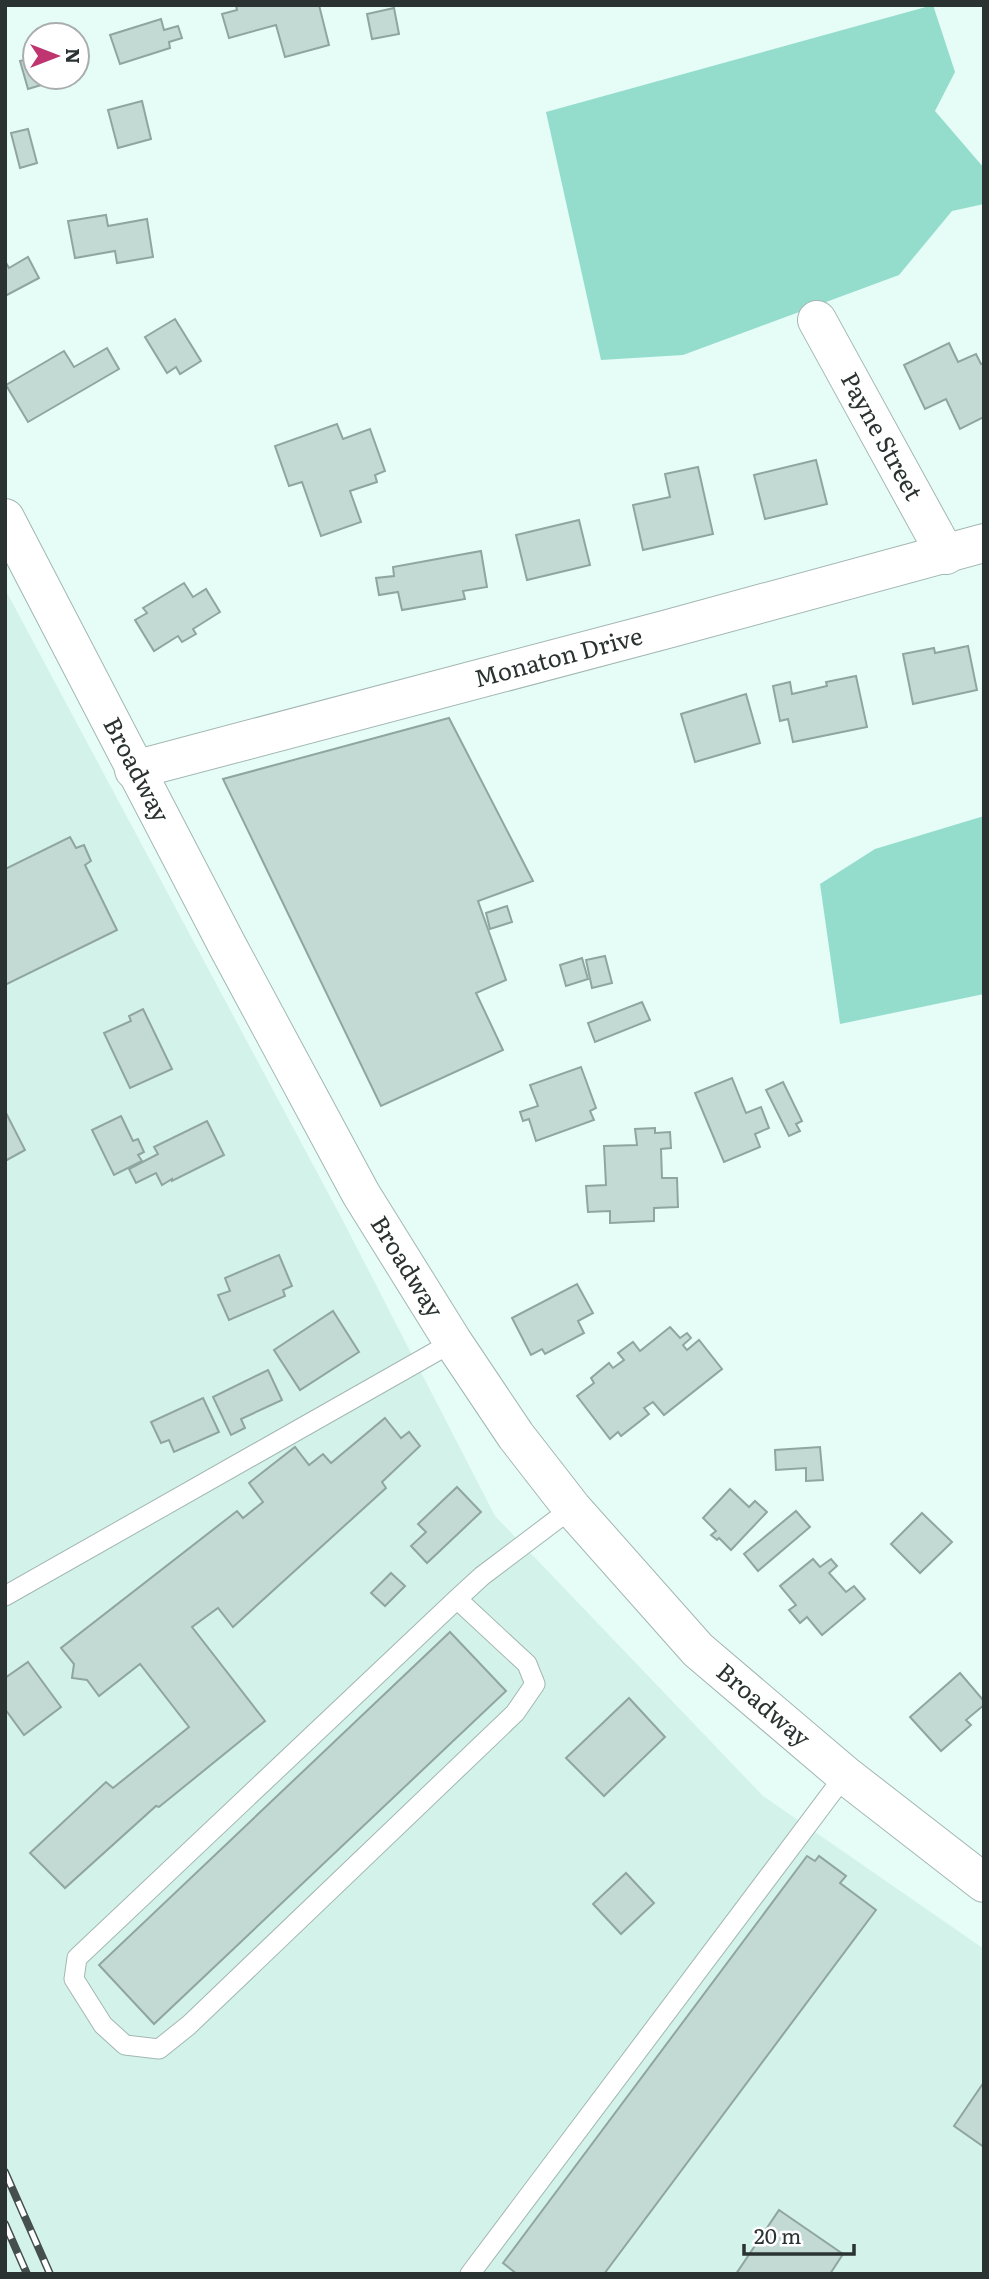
<svg xmlns="http://www.w3.org/2000/svg" width="989" height="2279" font-family="Literata,serif">
<style>
.built{fill:#d2f2ea}
.green{fill:#94ddcd}
.building{fill:#c3d9d3;stroke:#90a5a0;stroke-width:2}
.lines{fill:none;stroke-linecap:round;stroke-linejoin:round}
.service-casing{stroke:#a3b7b2;stroke-width:21}
.minor-casing{stroke:#a3b7b2;stroke-width:40}
.service{stroke:#fff;stroke-width:19}
.minor{stroke:#fff;stroke-width:38}
.rail-casing{stroke:#454f4d;stroke-width:8}
.rail{stroke:#fff;stroke-width:5;stroke-dasharray:16;stroke-linecap:butt}
.labels{text-anchor:middle;stroke-width:5;stroke-linejoin:round;paint-order:stroke}
.street-label{font-size:24px;fill:#2a3331;stroke:#fff}
</style>
<rect width="100%" height="100%" fill="#e6fcf7"/>
<!-- built -->
<polygon class="built" points="5,589 342,1219 495,1516 763,1796 984,1949 984,2274 5,2274"/>
<!-- green -->
<g class="green">
<polygon points="933,5 955,72 935,111 984,168 984,204 952,211 899,275 683,355 601,360 546,112"/>
<polygon points="984,816 984,994 840,1024 820,884 875,849"/>
</g>
<!-- building -->
<g class="building">
<polygon points="236,5 319,5 329,45 285,57 276,25 229,38 222,14 237,10"/>
<polygon points="394,8 399,34 372,39 367,14"/>
<polygon points="161,19 164,30 178,26 182,38 169,42 170,48 120,64 110,35"/>
<polygon points="35,52 35,77 68,77 28,89 20,61 29,59 28,54"/>
<polygon points="142,101 151,139 118,148 108,110"/>
<polygon points="28,129 37,163 20,168 11,133"/>
<polygon points="106,215 108,226 147,219 153,257 117,263 115,251 75,258 68,221"/>
<polygon points="28,257 39,278 5,296 5,261 9,268"/>
<polygon points="175,319 201,361 180,374 176,367 167,373 145,337"/>
<polygon points="949,343 958,362 976,354 981,364 984,363 984,417 960,429 946,399 925,409 904,365"/>
<polygon points="107,348 119,369 28,422 6,385 64,351 74,367"/>
<polygon points="337,424 343,439 370,429 385,471 375,475 377,482 350,491 361,522 321,536 302,482 289,486 275,446"/>
<polygon points="816,460 827,504 765,519 754,475"/>
<polygon points="698,467 713,534 643,550 633,505 670,497 665,474"/>
<polygon points="579,520 590,565 527,580 516,535"/>
<polygon points="481,551 487,587 463,591 465,599 402,610 398,592 379,595 376,578 394,576 393,567"/>
<polygon points="184,583 193,597 206,589 220,612 193,629 196,634 182,642 178,636 154,651 135,620 147,613 143,608"/>
<polygon points="968,646 977,690 913,704 903,654 934,648 935,653"/>
<polygon points="856,676 867,727 793,742 788,719 780,721 773,686 790,682 792,694 827,686 826,682"/>
<polygon points="746,694 760,743 695,762 681,714"/>
<polygon points="449,718 533,881 478,901 506,980 476,993 503,1050 381,1106 223,779"/>
<polygon points="70,837 76,848 84,845 91,861 85,865 117,930 5,985 5,869"/>
<polygon points="507,906 512,922 490,929 486,913"/>
<polygon points="605,956 612,983 592,988 586,960"/>
<polygon points="582,958 588,979 566,986 560,965"/>
<polygon points="642,1002 650,1020 595,1042 588,1023"/>
<polygon points="143,1009 172,1069 130,1088 104,1033 131,1021 129,1016"/>
<polygon points="581,1067 596,1108 590,1111 594,1120 536,1141 529,1119 523,1121 520,1112 538,1106 530,1085"/>
<polygon points="732,1078 746,1113 761,1107 769,1128 755,1134 760,1147 724,1162 695,1093"/>
<polygon points="783,1082 802,1121 796,1124 800,1131 789,1136 766,1090"/>
<polygon points="5,1111 25,1150 5,1161"/>
<polygon points="121,1116 133,1141 138,1139 144,1152 138,1155 142,1161 114,1175 92,1130"/>
<polygon points="207,1121 224,1155 172,1181 172,1179 162,1185 156,1173 136,1183 129,1169 158,1154 154,1147"/>
<polygon points="655,1128 655,1133 670,1132 671,1148 661,1149 662,1178 677,1178 678,1207 654,1208 654,1221 610,1223 610,1211 588,1212 586,1186 606,1185 604,1146 637,1145 635,1129"/>
<polygon points="279,1255 292,1286 283,1290 285,1296 229,1320 218,1295 230,1291 225,1278"/>
<polygon points="577,1284 593,1313 578,1321 584,1333 545,1354 542,1349 531,1355 512,1318"/>
<polygon points="333,1311 359,1352 300,1390 274,1350"/>
<polygon points="670,1327 680,1338 687,1333 691,1338 683,1345 687,1350 699,1340 722,1369 664,1415 653,1402 644,1408 649,1414 621,1436 618,1432 610,1439 577,1396 594,1383 591,1378 609,1363 613,1368 624,1360 618,1353 633,1342 640,1351"/>
<polygon points="268,1370 282,1400 241,1419 245,1428 231,1435 213,1397"/>
<polygon points="203,1398 219,1432 174,1452 169,1440 161,1443 151,1422"/>
<polygon points="385,1418 401,1438 409,1432 420,1446 382,1482 386,1488 233,1627 218,1608 192,1627 265,1721 159,1807 156,1806 65,1888 30,1853 106,1782 113,1788 189,1727 140,1664 99,1696 87,1680 72,1678 74,1664 61,1648 237,1511 243,1518 263,1502 249,1483 295,1447 309,1465 323,1454 331,1463"/>
<polygon points="820,1447 823,1480 806,1481 806,1468 776,1470 775,1450"/>
<polygon points="457,1487 481,1512 427,1563 411,1546 426,1532 418,1524"/>
<polygon points="730,1489 749,1507 755,1501 767,1512 731,1550 719,1538 717,1540 711,1535 716,1531 703,1518"/>
<polygon points="796,1511 810,1527 758,1571 744,1554"/>
<polygon points="922,1513 952,1542 920,1573 891,1544"/>
<polygon points="813,1559 820,1567 831,1559 837,1566 829,1573 846,1592 854,1586 865,1599 822,1635 807,1617 800,1623 789,1610 796,1605 780,1586"/>
<polygon points="391,1573 405,1586 385,1606 371,1593"/>
<polygon points="450,1632 506,1691 154,2024 99,1965"/>
<polygon points="28,1662 61,1707 24,1735 5,1709 5,1678"/>
<polygon points="960,1673 984,1701 984,1705 966,1720 971,1725 941,1751 910,1717"/>
<polygon points="629,1698 665,1737 604,1796 566,1758"/>
<polygon points="807,1856 815,1861 819,1856 846,1876 840,1883 876,1910 604,2274 517,2274 503,2263"/>
<polygon points="626,1873 654,1903 621,1934 593,1904"/>
<polygon points="984,2082 984,2147 954,2126"/>
<polygon points="779,2210 843,2254 830,2274 736,2274"/>
</g>
<g class="lines">
<defs>
<g id="service">
<polyline points="5,1596 453,1342"/>
<polyline points="457,1599 527,1664 535,1684 515,1713 189,2025 159,2049 125,2045 103,2025 74,1979 77,1958 457,1599 482,1576 572,1508"/>
<polyline points="470,2274 845,1775"/>
</g>
<g id="minor">
<path id="s1" d="M817 320 946 555"/>
<path id="s2" d="M5 518 227 945 361 1194 453 1342 516 1436 572 1508 698 1650 845 1775 984 1883"/>
<path id="s3" d="M134 770 664 630 984 543"/>
</g>
</defs>
<!-- service casing -->
<use href="#service" class="service-casing"/>
<!-- minor casing -->
<use href="#minor" class="minor-casing"/>
<!-- service -->
<use href="#service" class="service"/>
<!-- minor -->
<use href="#minor" class="minor"/>
<defs>
<g id="rail">
<polyline points="5,2172 50,2274"/>
<polyline points="5,2224 27,2274"/>
</g>
</defs>
<!-- rail casing -->
<use href="#rail" class="rail-casing"/>
<!-- rail -->
<use href="#rail" class="rail"/>
</g>
<g class="labels">
<!-- street labels -->
<g class="street-label">
<text dy="8" stroke="none"><textPath href="#s1" startOffset="133">Payne Street</textPath></text>
<text dy="8" stroke="none"><textPath href="#s3" startOffset="439">Monaton Drive</textPath></text>
<text dy="8" stroke="none"><textPath href="#s2" startOffset="284">Broadway</textPath></text>
<text dy="8" stroke="none"><textPath href="#s2" startOffset="850">Broadway</textPath></text>
<text dy="8" stroke="none"><textPath href="#s2" startOffset="1418">Broadway</textPath></text>
</g>
</g>
<!-- border -->
<rect width="989" height="2279" fill="none" stroke="#2a3331" stroke-width="14"/>
<!-- north arrow -->
<g transform="translate(56 56) rotate(90)"><circle r="33" fill="#ffffff" stroke="#aaadad" stroke-width="2"/>
<path d="M0-5L12 26L0 18L-12 26Z" fill="#be3570"/>
<text y="-10" font-size="19" font-weight="bold" text-anchor="middle" fill="#2a3331">N</text>
</g>
<!-- scale -->
<path d="M744 2244v10h110v-10" fill="none" stroke="#2a3331" stroke-width="3.5"/>
<text x="754" y="2244" font-size="21" fill="#2a3331" stroke="#ffffff" stroke-width="5" paint-order="stroke">20 m</text>
</svg>
